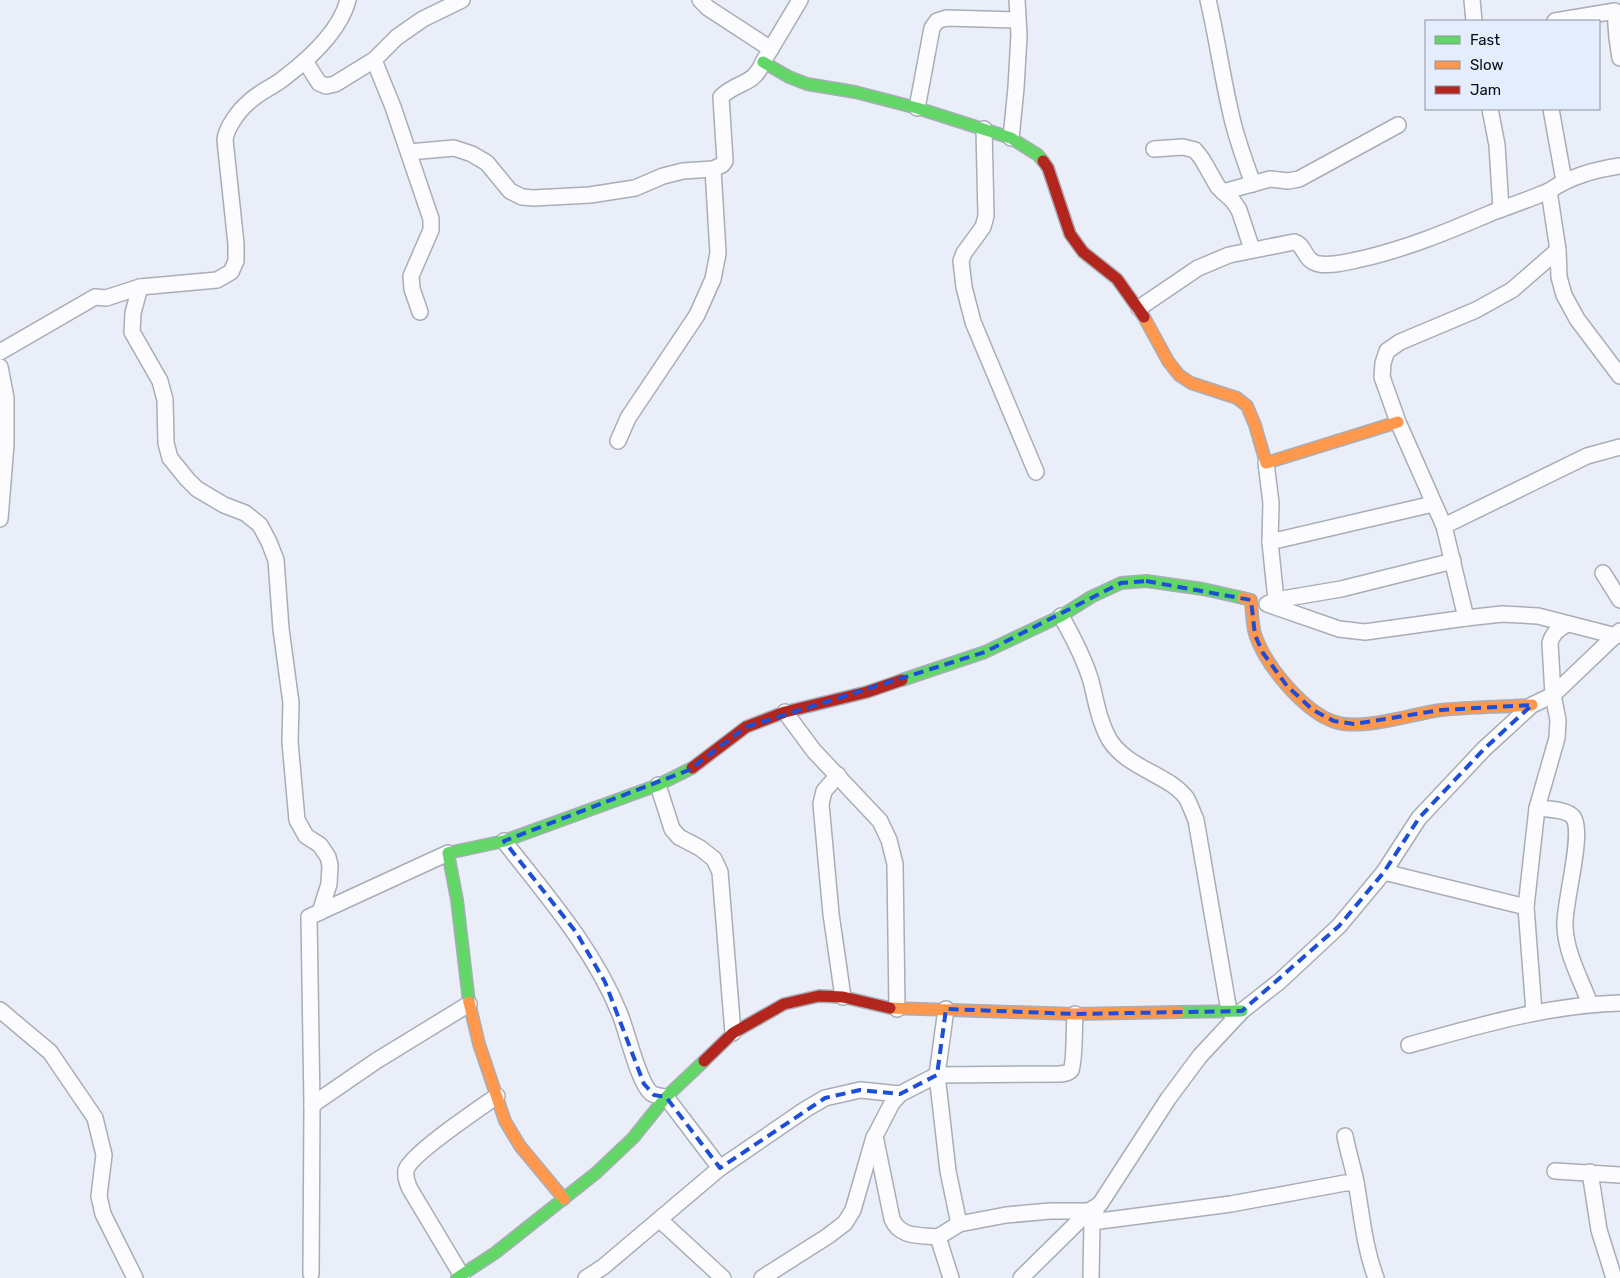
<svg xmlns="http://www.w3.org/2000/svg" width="1620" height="1278" font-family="Rubik,sans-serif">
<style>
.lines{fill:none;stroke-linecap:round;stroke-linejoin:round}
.street-casing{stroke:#a8adb7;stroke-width:18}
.fast-casing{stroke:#a8adb7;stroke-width:14}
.slow-casing{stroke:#a8adb7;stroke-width:14}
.jam-casing{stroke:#a8adb7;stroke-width:14}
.street{stroke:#fcfcfe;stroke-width:15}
.fast{stroke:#63d668;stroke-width:11}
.slow{stroke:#ff974d;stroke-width:11}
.jam{stroke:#b3261e;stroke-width:11}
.marked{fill:none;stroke:#1d4ed8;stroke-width:4;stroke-dasharray:10 6;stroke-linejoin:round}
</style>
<rect width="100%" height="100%" fill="#e9eef8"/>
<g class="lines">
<defs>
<g id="street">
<polyline points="700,0 708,8 771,49"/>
<path d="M1208 0C1217 38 1222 76 1231 114 1236 138 1245 161 1253 184"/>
<polyline points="1472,0 1474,21"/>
<polyline points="1555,21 1615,11 1617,38 1620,58"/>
<polyline points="374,60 393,107 431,219 431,230 411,276 412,289 420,312"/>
<polyline points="305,61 319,83 326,86 335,84 374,60 397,37 423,19 462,0"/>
<polyline points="917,108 932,28 937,21 946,18 1017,20"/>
<polyline points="1490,109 1497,145 1501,209"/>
<polyline points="1551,109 1564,181"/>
<polyline points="984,129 986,216 983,227 964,253 961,261 964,287 973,322 1036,472"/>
<polyline points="1011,138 1016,88 1019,35 1017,0"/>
<polyline points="1154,149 1183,147 1195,150 1202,159 1218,187 1233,201 1239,210 1252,249"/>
<polyline points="409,152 454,148 472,154 487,163 510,191 522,197 533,198 590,195 635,188 663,176 683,171 713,169"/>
<path d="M1620 166C1594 170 1571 176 1549 191L1558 250 1559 277 1564 295 1577 319 1620 376"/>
<polyline points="1223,192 1270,179 1288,181 1299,179 1398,125"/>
<polyline points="1558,250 1512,290 1476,310 1400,342 1387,351 1383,363 1382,377 1398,422 1444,526 1466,618 1502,614 1538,616 1616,636"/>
<polyline points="140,287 133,313 132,332 160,381 165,400 166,443 170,458 187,479 197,489 224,505 245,513 260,525 269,542 276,560 281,629 291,703 290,742 297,820 306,836 320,845 328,857 330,865 329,884 320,912"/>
<path d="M1139 308 1198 268 1229 255 1294 242C1306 245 1303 261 1319 264 1333 266 1347 262 1361 259 1406 249 1449 231 1491 213 1510 206 1530 199 1549 191"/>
<path d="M0 352 95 297 106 298 140 287 217 280 231 272 236 261V244L225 140C226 128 239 110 249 102 259 92 273 87 284 78 309 59 340 31 348 0"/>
<polyline points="0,367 6,398 6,444 0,519"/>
<path d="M618 441 628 418 697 315 713 279 718 253 713 169 722 165 725 161 721 97C737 81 754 86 763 62L800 0"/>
<polyline points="1266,463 1271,503 1270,542 1276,600 1267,604 1339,629 1365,632 1466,618"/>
<polyline points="1444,526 1587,456 1620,447"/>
<polyline points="1270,542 1433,504"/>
<polyline points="1603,573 1620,600"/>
<polyline points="1276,600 1341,589 1453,561"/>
<path d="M1061 616C1073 637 1084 658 1091 681 1096 701 1099 721 1109 739 1127 769 1171 775 1187 799 1190 805 1193 813 1196 820L1229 1011"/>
<polyline points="785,712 814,751 880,821 889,840 895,864 897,1009"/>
<polyline points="838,775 824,791 821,804 831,914 843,997"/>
<polyline points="658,785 672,829 679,837 700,848 714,859 720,872 733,1033"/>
<path d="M1537 808C1547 809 1567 809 1573 817 1585 833 1563 905 1565 927 1566 953 1581 980 1590 1004"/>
<path d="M504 841C546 895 593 948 619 1012 627 1030 638 1082 651 1093 655 1096 661 1096 666 1097L720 1168 806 1109 825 1098 860 1090 900 1094 892 1103 875 1136 892 1219C900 1238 920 1235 938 1237L951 1278"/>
<polyline points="1384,872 1526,907"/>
<path d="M946 1009 937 1075 1060 1074C1064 1073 1068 1074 1071 1070 1075 1062 1074 1024 1075 1014"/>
<polyline points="0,1010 50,1052 95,1118 104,1155 99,1196 103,1214 135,1278"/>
<path d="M1534 1012 1526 907 1537 808 1557 738 1558 720 1553 695 1550 643C1553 632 1558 630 1567 624"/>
<path d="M1409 1045C1478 1026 1547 1005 1620 1003"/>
<polyline points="900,1094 937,1075 948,1171 959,1224"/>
<polyline points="312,1105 376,1061 469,1004"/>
<path d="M1345 1136C1348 1152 1353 1167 1356 1182 1362 1216 1364 1246 1376 1278"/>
<polyline points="1555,1171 1620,1175"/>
<polyline points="1590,1172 1599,1230 1614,1278"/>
<polyline points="660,1220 723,1278"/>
<polyline points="1092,1222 1231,1204 1345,1183 1356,1183"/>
<polyline points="938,1237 959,1224 1006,1215 1050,1211 1089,1211"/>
<polyline points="311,1274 312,1105 309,917 448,853"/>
<path d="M462 1276 410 1189C407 1183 405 1177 406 1170 411 1154 480 1108 497 1096"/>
<polyline points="586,1278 603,1267 720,1168"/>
<polyline points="762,1278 828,1236 845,1223 853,1210 874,1137"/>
<polyline points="1021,1278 1089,1211 1100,1204 1168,1099 1200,1056 1242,1011 1280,981 1339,926 1384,872 1419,818 1484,749 1532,705 1553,695 1620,631"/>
<polyline points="1091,1278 1092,1222 1096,1212"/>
</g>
<g id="fast">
<polyline points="763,62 789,77 807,84 855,92 917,108 1011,138 1038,155 1043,161"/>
<polyline points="902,680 985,652 1061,616 1091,597 1121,583 1146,581 1203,589 1243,598"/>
<polyline points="469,1002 457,900 448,853 504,841 658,785 692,768"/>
<polyline points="1179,1012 1242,1011"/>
<polyline points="457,1278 495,1253 596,1173 633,1138 666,1097 704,1061"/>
</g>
<g id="slow">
<polyline points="1144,317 1168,361 1179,375 1191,383 1237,398 1247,406 1255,425 1266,463 1398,422"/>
<path d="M1243 598 1251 600C1252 611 1252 623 1255 634 1265 665 1304 712 1335 722 1364 731 1411 714 1441 710 1471 707 1502 707 1532 705"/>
<polyline points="469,1002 479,1044 505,1121 520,1146 564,1199"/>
<polyline points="890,1008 1075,1014 1179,1012"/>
</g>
<g id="jam">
<polyline points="1043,161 1048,168 1070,234 1083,252 1117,279 1144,317"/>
<polyline points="692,768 746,727 785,712 867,692 902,680"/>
<polyline points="704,1061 733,1033 784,1004 819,996 843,997 890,1008"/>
</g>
</defs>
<!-- street casing -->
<use href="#street" class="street-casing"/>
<!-- fast casing -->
<use href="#fast" class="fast-casing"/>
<!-- slow casing -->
<use href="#slow" class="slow-casing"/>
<!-- jam casing -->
<use href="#jam" class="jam-casing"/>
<!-- street -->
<use href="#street" class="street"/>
<!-- fast -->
<use href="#fast" class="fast"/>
<!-- slow -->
<use href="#slow" class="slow"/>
<!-- jam -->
<use href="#jam" class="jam"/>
</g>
<!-- marked area -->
<path class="marked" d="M1146 581 1251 600 1255 635 1263 653 1287 686 1313 710 1334 721 1354 724 1441 710 1532 705 1484 749 1419 818 1384 872 1339 926 1242 1011 1075 1014 946 1009 937 1075 900 1094 860 1090 825 1098 720 1168 666 1097 654 1095 644 1084 605 982 576 932 504 841 689 770 746 727 985 652 1121 583Z"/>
<!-- legend -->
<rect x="1425" y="20" width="175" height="90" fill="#e3edfe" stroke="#8b93a1"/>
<rect x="1435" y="36" width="25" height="8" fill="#63d668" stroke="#8b93a1"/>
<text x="1470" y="45" font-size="15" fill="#070c15">Fast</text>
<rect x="1435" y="61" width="25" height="8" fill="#ff974d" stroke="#8b93a1"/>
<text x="1470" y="70" font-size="15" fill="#070c15">Slow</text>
<rect x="1435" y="86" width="25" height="8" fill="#b3261e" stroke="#8b93a1"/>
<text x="1470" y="95" font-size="15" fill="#070c15">Jam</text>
</svg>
